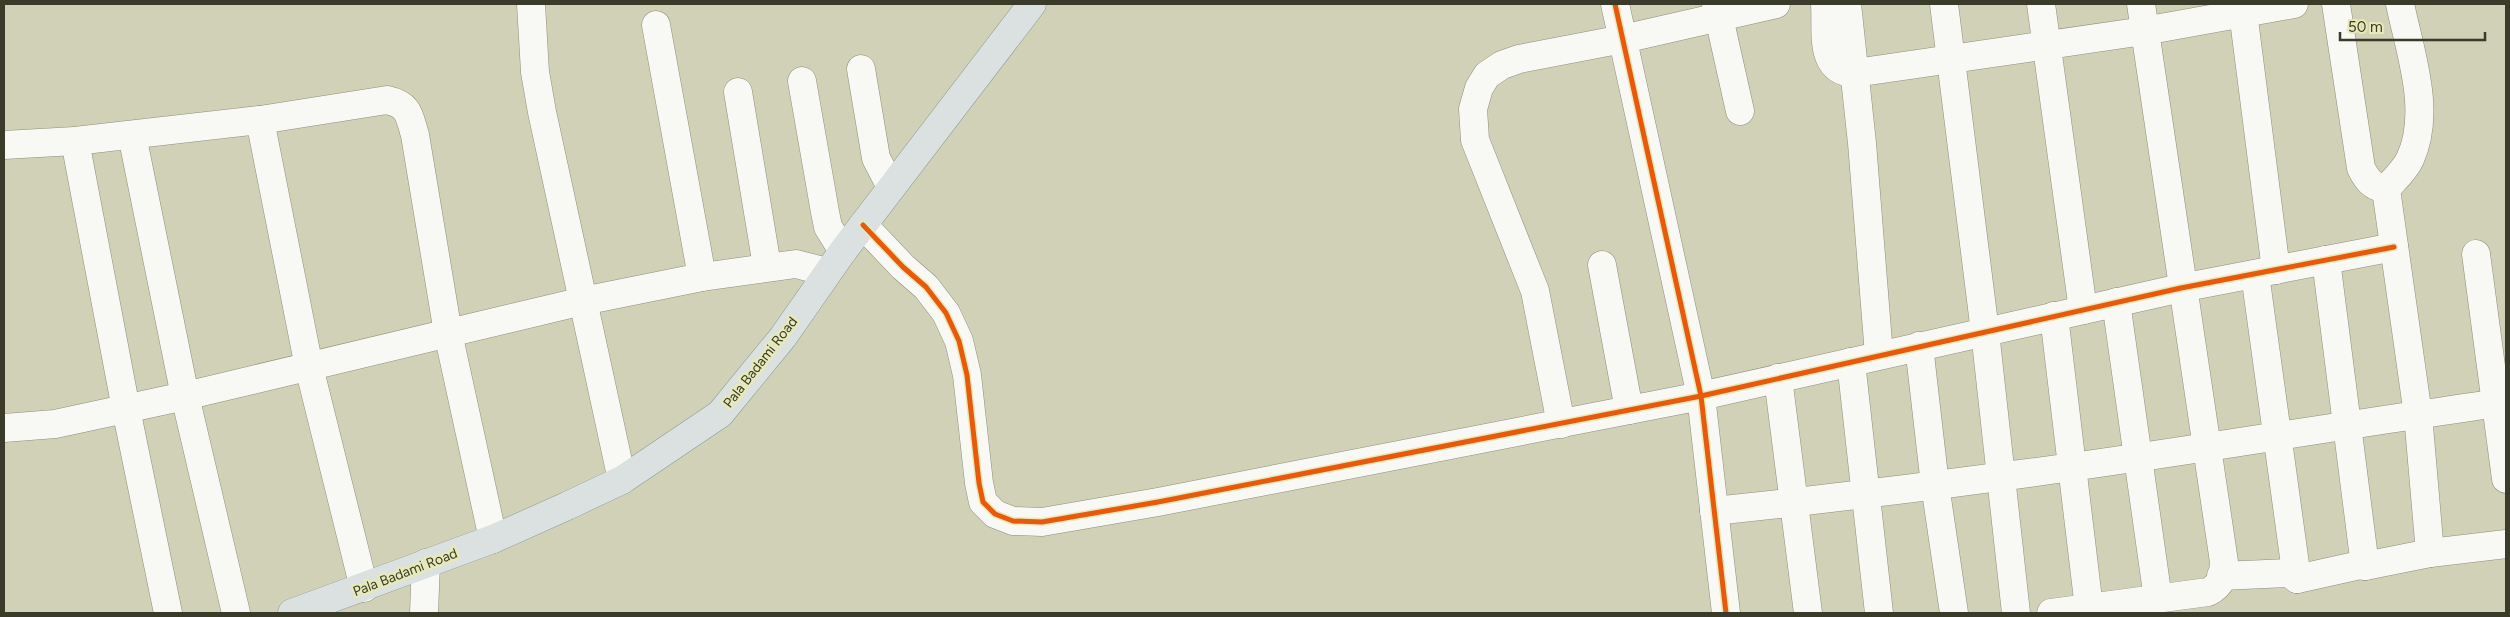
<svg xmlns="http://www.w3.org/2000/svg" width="2510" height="617" font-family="Figtree,sans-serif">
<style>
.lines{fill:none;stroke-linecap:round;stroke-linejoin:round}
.minor-casing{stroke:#8e8f7a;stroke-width:29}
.major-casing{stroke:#8e9b93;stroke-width:29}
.minor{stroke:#f8f8f4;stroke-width:28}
.major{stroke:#dae1e0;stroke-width:28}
.cycleway-casing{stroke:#e7e9b8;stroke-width:8}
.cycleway{stroke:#e8590c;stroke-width:5}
.labels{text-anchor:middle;stroke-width:5;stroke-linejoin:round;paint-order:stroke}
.street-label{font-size:14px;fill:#3a3b28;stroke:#e7e9b8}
</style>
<rect width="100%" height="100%" fill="#d0d1b7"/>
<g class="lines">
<defs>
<g id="minor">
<polyline points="531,4 535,72 542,112 622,480"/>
<polyline points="1615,4 1701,396 2181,288 2394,247"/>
<polyline points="1716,4 1740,111"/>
<path d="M1825 4C1827 31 1818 72 1855 73L2144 31 2294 4"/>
<polyline points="1847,4 1862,143 1879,355"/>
<polyline points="1944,4 1985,332 2016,613"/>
<polyline points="2041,4 2083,310"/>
<polyline points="2242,4 2276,270"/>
<path d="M2336 4 2361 168C2367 180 2372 187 2386 189"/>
<path d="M2400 4C2410 52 2432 112 2410 159 2405 170 2394 180 2386 189L2418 415 2430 553"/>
<polyline points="656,25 702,277"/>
<polyline points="861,69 876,158 891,187"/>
<polyline points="802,81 825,212 828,227 843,251"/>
<polyline points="738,92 767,266"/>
<polyline points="260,120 309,367 364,588"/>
<polyline points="132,135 185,396 236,613"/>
<polyline points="75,141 126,409 168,613"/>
<path d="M4 145 75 141 260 120 387 100C410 105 409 116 415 135L448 333 493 539"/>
<polyline points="863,225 903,267 926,287 946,313 959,341 967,375 979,483 983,502 995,514 1013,521 1042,522 1158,502 1701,396 1726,613"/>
<polyline points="2476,254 2506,479"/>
<polyline points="2326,260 2365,566"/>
<polyline points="1602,265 1629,410"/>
<polyline points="2255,274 2297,579"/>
<polyline points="2116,302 2158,599"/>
<polyline points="2054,316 2089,608"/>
<polyline points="1919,346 1935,485 1954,613"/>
<polyline points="1851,362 1879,613"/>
<polyline points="1778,378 1808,613"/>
<polyline points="1561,424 1535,291 1475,140 1473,109 1479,88 1487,75 1502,65 1519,59 1623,39 1776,4"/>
<polyline points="4,428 55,424 185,396 583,301 702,277 796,264 827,272"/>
<path d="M1714 511C1857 496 1999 478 2141 457 2262 439 2384 419 2506 402"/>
<polyline points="2221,576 2290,573 2297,579 2360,565 2365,566 2430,553 2506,544"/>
<polyline points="424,613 426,563"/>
<path d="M2051 613 2208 592C2222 585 2223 577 2224 562L2141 4"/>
</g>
<polyline id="major" points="292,613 493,539 567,506 622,480 720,414 783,337 843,251 1032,4"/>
</defs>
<!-- minor casing -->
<use href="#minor" class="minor-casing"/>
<!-- major casing -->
<use href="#major" class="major-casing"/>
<!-- minor -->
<use href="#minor" class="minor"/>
<!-- major -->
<use href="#major" class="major"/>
<defs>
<g id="cycleway">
<polyline points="1615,4 1701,396 2181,288 2394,247"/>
<polyline points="863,225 903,267 926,287 946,313 959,341 967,375 979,483 983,502 995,514 1013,521 1042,522 1158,502 1701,396 1726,613"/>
</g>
</defs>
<!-- cycleway casing -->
<use href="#cycleway" class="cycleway-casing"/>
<!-- cycleway -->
<use href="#cycleway" class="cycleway"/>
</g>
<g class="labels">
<!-- street labels -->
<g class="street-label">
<text transform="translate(760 362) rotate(-52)" y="5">Pala Badami Road</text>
<text transform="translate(405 572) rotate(-21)" y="5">Pala Badami Road</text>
</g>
</g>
<!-- border -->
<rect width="2510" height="617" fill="none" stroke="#3a3b28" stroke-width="10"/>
<!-- scale -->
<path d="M2340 32v8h145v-8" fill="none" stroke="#3a3b28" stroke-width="2.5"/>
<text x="2348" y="32" font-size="15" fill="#3a3b28" stroke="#e7e9b8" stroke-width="4" paint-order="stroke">50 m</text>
</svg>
